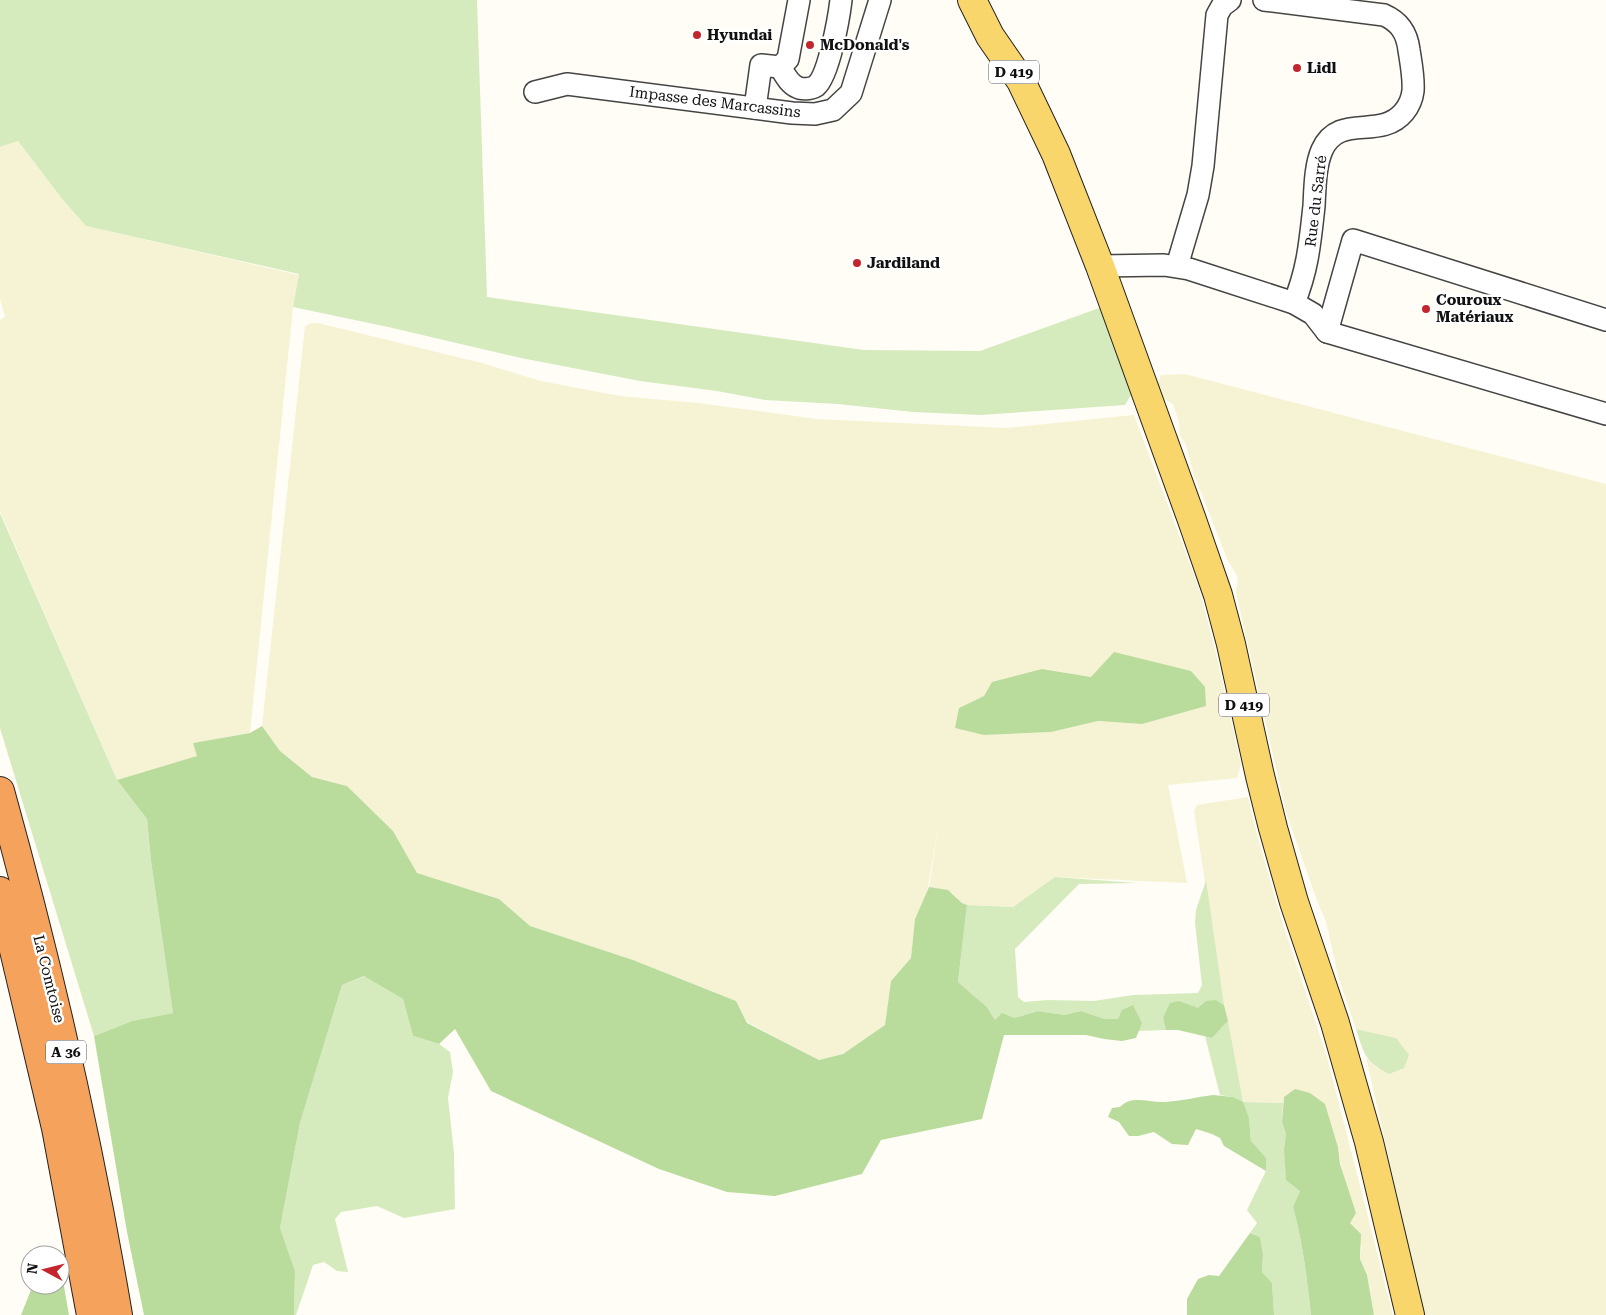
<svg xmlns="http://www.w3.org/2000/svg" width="1606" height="1315" font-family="'Roboto Serif',serif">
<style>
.farmland{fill:#f6f3d4;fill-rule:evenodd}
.green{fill:#d5ebbd}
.forest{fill:#b9dc9c}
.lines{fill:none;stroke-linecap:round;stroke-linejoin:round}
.minor-casing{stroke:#444;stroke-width:24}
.major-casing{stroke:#222;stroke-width:30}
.highway-casing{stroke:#222;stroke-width:30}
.minor{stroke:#fff;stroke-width:21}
.major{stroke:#f9d66b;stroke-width:28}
.highway{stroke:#f5a25d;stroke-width:28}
.poi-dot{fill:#c4262e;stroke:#fff;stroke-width:2}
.labels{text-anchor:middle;stroke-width:5;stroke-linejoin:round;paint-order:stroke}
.shield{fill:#fff;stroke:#585858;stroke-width:1}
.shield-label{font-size:14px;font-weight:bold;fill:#111}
.poi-label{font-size:15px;font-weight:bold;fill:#111;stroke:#fff;text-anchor:start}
.street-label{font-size:15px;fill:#111;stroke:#fff}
</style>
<rect width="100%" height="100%" fill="#fffdf5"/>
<!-- farmland -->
<g class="farmland">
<polygon points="18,141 63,200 86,226 299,275 293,307 250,733 193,743 198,756 117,780 0,511 0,320 5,317 0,299 0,147"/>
<path d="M311 323H318L482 363 541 381 620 396 698 403 817 419 1007 428 1134 415 1199 588 1216 653 1241 764 1237 778 1168 785 1187 883 1055 877 1013 907 967 905 962 903 952 893 929 887 939 824 927 892 915 919 911 959 891 981 885 1025 843 1054 819 1060 747 1022 736 1001 633 960 530 926 499 899 417 873 393 831 347 786 312 777 280 751 262 726 305 326ZM1042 669 1091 677 1142 724 1098 721 1051 732 984 735 959 708Z"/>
<polygon points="1185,374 1606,484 1606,1315 1424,1315 1366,1057 1377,1068 1396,1038 1356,1029 1338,976 1326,921 1319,906 1286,812 1236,593 1238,577 1228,561 1193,472 1186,445 1180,435 1179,422 1173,404 1164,399 1157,386 1161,375"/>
<polygon points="1248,797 1256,831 1281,918 1327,1057 1393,1315 1374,1315 1367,1275 1360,1259 1362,1247 1350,1223 1338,1147 1332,1127 1284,1097 1283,1103 1243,1102 1224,1005 1194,811 1197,805"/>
</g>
<!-- green -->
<g class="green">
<polygon points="0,0 477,0 487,297 864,350 980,351 1102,307 1131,395 1125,405 981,415 913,412 838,404 765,400 717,391 640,381 521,358 388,327 293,307 299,274 86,226 63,200 18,141 0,147"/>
<polygon points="0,513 117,780 147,819 151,861 173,1013 132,1021 94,1036 0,728"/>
<polygon points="1055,877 1137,883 1079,884 1015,949 1018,997 1024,1002 1048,1000 1094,1001 1133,995 1198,993 1202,985 1195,923 1196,910 1206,880 1224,1005 1216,1000 1198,1008 1163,1018 1166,1030 1138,1031 1142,1023 1118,1019 1103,1019 1081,1011 1064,1015 1038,1011 1014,1018 995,1020 987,1007 958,982 967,905 1013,907"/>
<polygon points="365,976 403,999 413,1036 439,1044 450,1052 453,1072 448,1098 454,1153 455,1209 404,1218 377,1206 341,1212 335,1219 348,1272 337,1271 324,1262 313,1265 296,1315 294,1315 295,1271 280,1228 300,1123 342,985"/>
<path d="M1228 1021 1243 1102 1283 1103 1282 1122 1286 1134 1284 1149 1300 1191 1293 1207C1303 1243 1307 1279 1311 1315H1274L1272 1283 1262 1272 1263 1254 1260 1237 1250 1233 1257 1223 1247 1210 1266 1171V1158L1251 1142 1249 1118 1233 1097 1220 1095 1205 1036 1212 1038Z"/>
<path d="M1356 1029 1396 1038 1409 1055 1404 1068 1389 1074C1364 1061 1364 1053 1356 1029Z"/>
</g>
<!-- forest -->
<g class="forest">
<polygon points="1114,652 1191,671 1205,687 1206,706 1142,724 1098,721 1051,732 984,735 955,728 959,708 984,696 992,682 1042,669 1091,677"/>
<polygon points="262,726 280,751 312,777 347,786 393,831 417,873 499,899 530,926 633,960 736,1001 747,1023 819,1060 843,1054 885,1025 891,981 911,958 915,919 929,887 948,890 962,903 967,905 958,982 987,1007 995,1020 1002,1013 1014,1018 1038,1011 1064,1015 1081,1011 1104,1019 1118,1019 1122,1010 1133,1005 1142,1023 1136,1038 1122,1041 1104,1039 1086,1035 1004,1035 982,1119 881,1140 862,1174 775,1196 727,1192 659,1169 491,1091 455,1029 439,1044 413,1036 403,999 364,976 342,985 300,1123 280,1228 295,1271 294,1315 144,1315 127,1232 94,1036 132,1021 173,1013 151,861 147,819 117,780 197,756 193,743 250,733"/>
<polygon points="1216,1000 1224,1005 1228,1021 1212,1038 1178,1030 1166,1030 1163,1018 1170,1003 1179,1001 1198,1008 1206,1001"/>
<path d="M1295 1089 1310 1093 1325 1104 1338 1147 1340 1164 1356 1213 1350 1223 1361 1234 1360 1259 1367 1275 1374 1315H1311C1307 1279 1303 1243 1293 1207L1300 1191 1286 1180 1284 1149 1286 1134 1282 1122 1284 1097Z"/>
<path d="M1213 1095 1233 1097 1243 1102 1249 1118 1251 1141 1266 1158V1171L1224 1146 1220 1138 1212 1134 1196 1129 1188 1145 1172 1144 1154 1132 1138 1136H1129L1119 1122 1108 1117 1112 1108 1120 1107C1131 1094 1150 1103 1165 1102 1181 1101 1197 1097 1213 1095Z"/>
<polygon points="1250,1233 1260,1237 1263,1254 1262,1272 1272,1283 1274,1315 1187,1315 1187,1299 1198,1279 1209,1275 1219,1276"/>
<polygon points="60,1264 69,1315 21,1315 33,1285 60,1285"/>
</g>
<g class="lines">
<defs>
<g id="minor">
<path d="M1264 0 1384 15C1400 22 1407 33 1409 50 1411 63 1414 78 1413 91 1412 99 1409 106 1404 112 1380 141 1339 112 1322 150 1315 166 1315 188 1314 206 1310 242 1308 269 1294 303"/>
<path d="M780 67C784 73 789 84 797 87 802 90 811 89 816 86 829 75 839 17 841 0"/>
<polyline points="535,92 567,84 792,113 815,114 833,110 851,93 880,0"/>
<polyline points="755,108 761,65 780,67 788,59 799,0"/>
<polyline points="1100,266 1164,265 1189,269 1294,303 1313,314 1327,332 1606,414"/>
<polyline points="1177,266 1198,195 1203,166 1217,15 1222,6 1230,0"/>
<polyline points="1327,332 1353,240 1606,320"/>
</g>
<polyline id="major" points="972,0 990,36 1021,81 1056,154 1100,266 1192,520 1218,595 1231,644 1260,776 1273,828 1294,902 1335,1023 1369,1142 1410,1315"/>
<g id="highway">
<path d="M0 791C48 964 88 1138 118 1315"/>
<polyline points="0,891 56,1128 91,1315"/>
</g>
</defs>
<!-- minor casing -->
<use href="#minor" class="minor-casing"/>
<!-- major casing -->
<use href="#major" class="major-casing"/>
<!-- highway casing -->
<use href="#highway" class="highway-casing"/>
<!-- minor -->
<use href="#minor" class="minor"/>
<!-- major -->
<use href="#major" class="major"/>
<!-- highway -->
<use href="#highway" class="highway"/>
</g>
<!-- markers -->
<g class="poi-dot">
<circle cx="697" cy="35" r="5"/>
<circle cx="810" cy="45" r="5"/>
<circle cx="1297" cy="68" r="5"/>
<circle cx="857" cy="263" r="5"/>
<circle cx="1426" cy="309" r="5"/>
</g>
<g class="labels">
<!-- shield labels -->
<g class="shield">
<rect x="989" y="60.5" width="50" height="23" rx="4"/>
<rect x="1219" y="693.5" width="50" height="23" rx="4"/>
<rect x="46" y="1040.5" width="40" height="23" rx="4"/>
</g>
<g class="shield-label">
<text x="1014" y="77">D 419</text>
<text x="1244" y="710">D 419</text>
<text x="66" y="1057">A 36</text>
</g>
<!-- poi labels -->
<g class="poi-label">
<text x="707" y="40">Hyundai</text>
<text x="820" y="50">McDonald's</text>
<text x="1307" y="73">Lidl</text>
<text x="867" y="268">Jardiland</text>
<text x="1436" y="305">Couroux<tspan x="1436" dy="17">Matériaux</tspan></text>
</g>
<!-- street labels -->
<g class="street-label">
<text transform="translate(715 102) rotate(7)" y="5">Impasse des Marcassins</text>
<text transform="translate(1316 201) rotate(-83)" y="5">Rue du Sarré</text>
<text transform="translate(49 979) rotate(76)" y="5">La Comtoise</text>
</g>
</g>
<!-- north arrow -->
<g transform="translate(45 1270) rotate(277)"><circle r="24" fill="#ffffff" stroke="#a0a0a0"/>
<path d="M0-4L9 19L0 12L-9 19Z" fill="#c4262e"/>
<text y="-8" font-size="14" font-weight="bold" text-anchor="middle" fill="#111111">N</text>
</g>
</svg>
